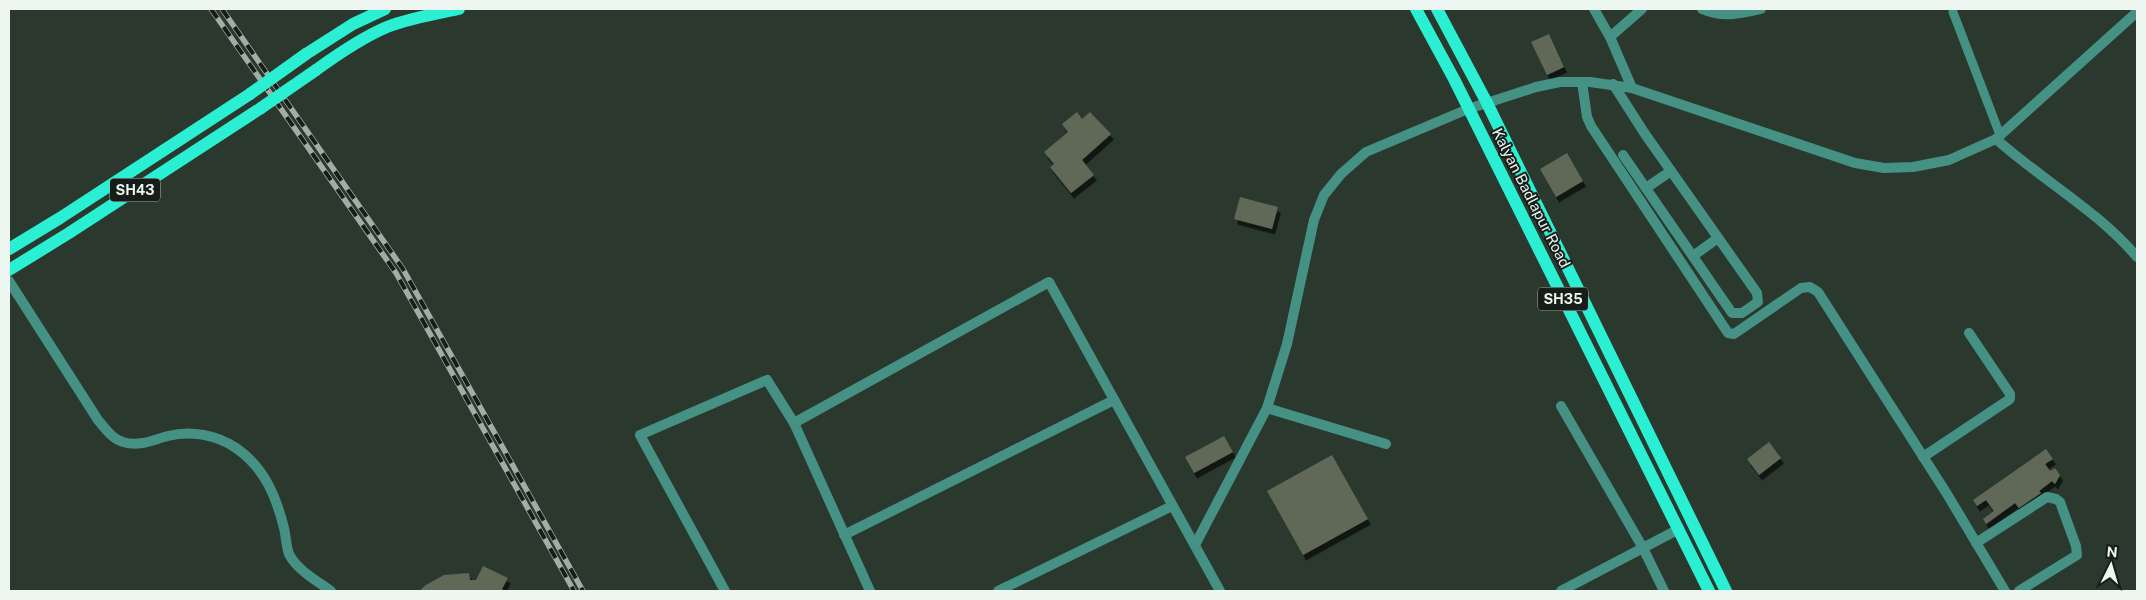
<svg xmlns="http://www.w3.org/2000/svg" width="2146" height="600" font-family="'Public Sans',sans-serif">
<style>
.building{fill:#606858;filter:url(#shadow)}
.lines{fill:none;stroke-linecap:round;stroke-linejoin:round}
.service{stroke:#459183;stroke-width:9}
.minor{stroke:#459183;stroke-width:10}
.primary{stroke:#2befd2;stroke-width:12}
.rail-casing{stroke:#a2ada5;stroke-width:5.5}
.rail{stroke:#171e19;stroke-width:4;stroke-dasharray:11;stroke-linecap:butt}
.primary-bridge{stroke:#2befd2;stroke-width:12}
.labels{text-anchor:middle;stroke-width:4;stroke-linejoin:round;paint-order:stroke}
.shield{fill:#171e19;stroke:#adb5b0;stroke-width:1}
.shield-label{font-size:14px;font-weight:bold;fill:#edf6f0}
.street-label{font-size:15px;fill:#edf6f0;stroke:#171e19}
</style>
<defs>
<filter id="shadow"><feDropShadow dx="3" dy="5.5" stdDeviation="0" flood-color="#0009"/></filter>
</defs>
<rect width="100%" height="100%" fill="#2a382e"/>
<!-- building -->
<g class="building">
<polygon points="1549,34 1564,67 1547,75 1531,42"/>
<polygon points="1077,112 1082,119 1090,112 1111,134 1082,160 1094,175 1071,193 1050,167 1054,164 1044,152 1068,132 1062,124"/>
<polygon points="1567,153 1583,181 1556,197 1540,169"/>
<polygon points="1240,197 1278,207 1272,229 1234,219"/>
<polygon points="1224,436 1233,452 1194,473 1185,457"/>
<polygon points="1769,442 1781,458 1759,475 1747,459"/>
<polygon points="2046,449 2053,459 2045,464 2050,471 2055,468 2060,475 2055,484 2052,481 2039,491 2041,493 2019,508 2015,503 1986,524 1983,519 1994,511 1986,500 1977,506 1973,500"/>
<polygon points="1332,455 1368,519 1303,555 1267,491"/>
<polygon points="483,566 508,578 502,589 504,591 419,591 426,585 444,575 469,573 470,580 476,580"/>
</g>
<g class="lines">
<!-- service -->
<polyline class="service" points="1953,12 2000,135"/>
<!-- minor -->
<g class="minor">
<polyline points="1594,9 1610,37 1632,88"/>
<path d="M1702 9C1722 18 1740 14 1761 9"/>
<polyline points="1610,37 1642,9"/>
<polyline points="1582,82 1587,117 1591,126 1728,333 1734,334 1801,288 1810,287 1818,292 1947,494 2005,591"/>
<polyline points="1613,84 1645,134 1757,293 1758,302 1742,313 1732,313 1623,155"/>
<path d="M1996 139C2042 180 2097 210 2137 257"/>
<polyline points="1646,188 1671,171"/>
<polyline points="1693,256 1718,238"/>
<path d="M9 281 98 420C105 428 112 439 123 442 140 447 152 440 168 436 191 430 217 435 236 448 264 467 276 496 284 528 286 536 286 546 289 554 297 570 317 581 331 591"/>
<polyline points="1561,406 1643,548 1664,591"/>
<polyline points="1267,408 1386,444"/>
<polyline points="794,423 1049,282 1220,591"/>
<polyline points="1923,457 2010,399 2010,394 1969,333"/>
<polyline points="844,535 1114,400"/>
<polyline points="1976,543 2047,497 2056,499 2060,502 2076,546 2077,555 2019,591"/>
<polyline points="1195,545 1267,408 1287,344 1314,220 1324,195 1341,174 1366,152 1468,109 1536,87 1560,82 1590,82 1632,88 1855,163 1884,168 1913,167 1949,160 1996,139 2137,12"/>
<polyline points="725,591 640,435 767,380 794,423 870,591"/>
<polyline points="998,591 1172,506"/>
<polyline points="1561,591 1679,529"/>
</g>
<!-- primary -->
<g class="primary">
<polyline points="1416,9 1454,79 1709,591"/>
<polyline points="1437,9 1487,103 1726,591"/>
<polyline points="306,54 353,24 385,9"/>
<path d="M316 70C338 54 361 38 387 27 410 18 435 14 459 9"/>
<polyline points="9,249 60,218 250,94"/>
<polyline points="9,270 69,233 261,108"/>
</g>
<defs>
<g id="rail">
<polyline points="211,9 396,273 574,591"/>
<polyline points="222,9 403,269 583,591"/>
</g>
</defs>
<!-- rail casing -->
<use href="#rail" class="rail-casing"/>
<!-- rail -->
<use href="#rail" class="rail"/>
<!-- primary-bridge -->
<g class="primary-bridge">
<polyline points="250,94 306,54"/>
<polyline points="261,108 316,70"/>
</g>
</g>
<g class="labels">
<!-- shield labels -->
<g class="shield">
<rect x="110" y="178.5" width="50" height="23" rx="4"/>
<rect x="1538" y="287.5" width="50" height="23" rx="4"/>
</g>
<g class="shield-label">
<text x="135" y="195">SH43</text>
<text x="1563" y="304">SH35</text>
</g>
<!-- street labels -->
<g class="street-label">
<text transform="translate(1531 198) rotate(63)" y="5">Kalyan Badlapur Road</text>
</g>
</g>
<!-- border -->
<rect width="2146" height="600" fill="none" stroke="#edf6f0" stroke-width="20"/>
<!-- north arrow -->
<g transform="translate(2111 565) rotate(5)" stroke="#171e19" stroke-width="4" paint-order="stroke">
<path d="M0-4L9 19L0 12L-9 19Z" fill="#edf6f0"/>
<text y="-8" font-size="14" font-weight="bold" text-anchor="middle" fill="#edf6f0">N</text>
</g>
</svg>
